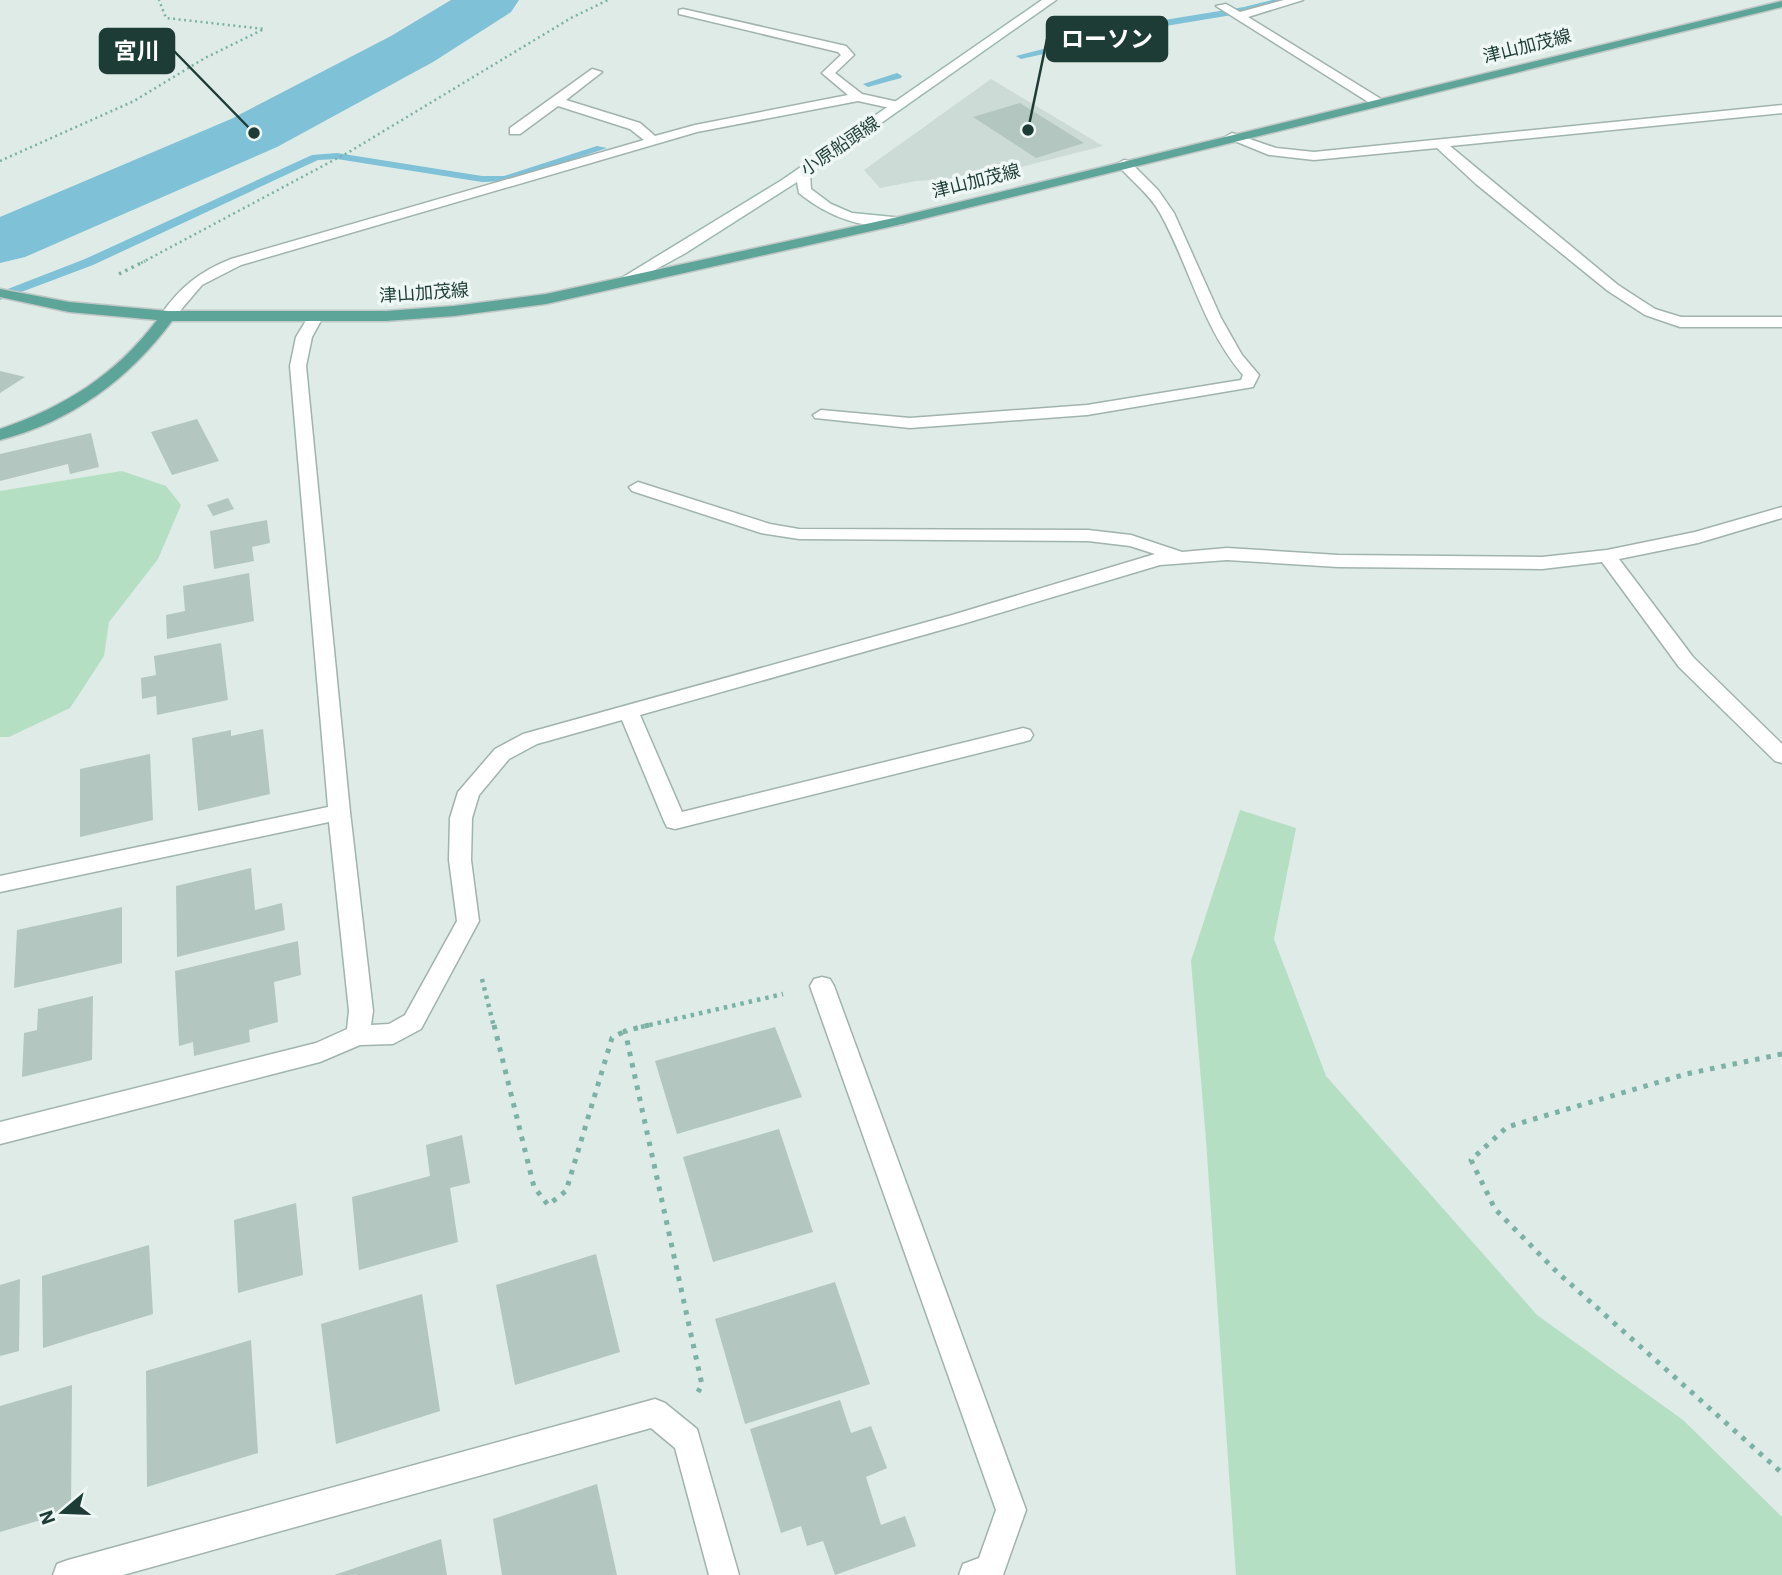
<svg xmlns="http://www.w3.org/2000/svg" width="1782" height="1575" font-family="'IBM Plex Sans','Noto Sans JP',sans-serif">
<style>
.built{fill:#ccdbd5}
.green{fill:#b4dfc3}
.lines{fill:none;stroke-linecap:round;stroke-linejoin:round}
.stream{fill:#7fc1d6;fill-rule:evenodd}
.river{fill:#7fc1d6;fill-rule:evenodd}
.building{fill:#b3c6bf}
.minor-casing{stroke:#a1b3ae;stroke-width:3}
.secondary-casing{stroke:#9cb8b0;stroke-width:3}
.primary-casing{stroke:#c0c8c7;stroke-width:3}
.path-far3{stroke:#7bb2a5;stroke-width:2.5;stroke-dasharray:2 3.5;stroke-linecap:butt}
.path-far2{stroke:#7bb2a5;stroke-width:3.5;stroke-dasharray:2.5 4.5;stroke-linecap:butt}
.path-far1{stroke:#7bb2a5;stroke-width:4.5;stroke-dasharray:3.5 5;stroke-linecap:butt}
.path{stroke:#7bb2a5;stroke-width:5;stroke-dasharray:4.5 7;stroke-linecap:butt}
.minor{fill:#fff;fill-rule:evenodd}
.secondary{fill:#fff;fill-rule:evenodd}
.primary{fill:#5ea599;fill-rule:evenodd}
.labels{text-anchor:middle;stroke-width:7;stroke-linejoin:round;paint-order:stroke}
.far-street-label{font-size:18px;fill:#1e3c36;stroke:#eef7f4}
.leader{fill:none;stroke:#1e3c36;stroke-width:2.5}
.callout-dot{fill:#1e3c36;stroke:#eef7f4;stroke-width:2.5}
.callout{fill:#1e3c36;stroke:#1e3c36;stroke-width:2.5}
.callout-label{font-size:23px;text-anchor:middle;font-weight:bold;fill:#fff}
</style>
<rect width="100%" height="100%" fill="#deebe6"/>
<!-- built -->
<polygon class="built" points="991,79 1103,146 982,177 916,181 880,188 864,170"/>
<!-- green -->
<g class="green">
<polygon points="122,471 166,486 181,505 158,559 109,622 104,656 70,708 9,737 0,737 0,491"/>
<polygon points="1240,810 1296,828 1274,939 1326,1076 1537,1315 1683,1420 1782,1517 1782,1575 1236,1575 1206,1140 1191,961"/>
</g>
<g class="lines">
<!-- stream -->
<g class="stream">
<polygon points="1272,0 1288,0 1244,13 1093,38 1066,49 1021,59 1016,56 1059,45 1091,32 1244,7"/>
<polygon points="897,73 902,76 901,78 868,87 863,84"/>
<polygon points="597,146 607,148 509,181 482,182 337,159 318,160 93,265 0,300 0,292 85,259 312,155 337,153 482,176 504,176"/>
</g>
<!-- river -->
<polygon class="river" points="451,0 519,0 511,12 433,62 277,147 25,257 0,263 0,217 231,119 391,36"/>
</g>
<!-- building -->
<g class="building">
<polygon points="1020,103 1084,143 1036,158 973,117"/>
<polygon points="0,371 25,377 0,393"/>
<polygon points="197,419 219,461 172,475 151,432"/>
<polygon points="91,433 99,467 70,474 68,464 0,481 0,454"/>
<polygon points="228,498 234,509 213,516 207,505"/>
<polygon points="267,520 270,543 252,547 254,561 214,569 210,531"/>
<polygon points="249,573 254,621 167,639 166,615 185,611 183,586"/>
<polygon points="221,643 228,700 157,715 156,696 142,699 141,678 156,675 154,656"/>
<polygon points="263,729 270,794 198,811 192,738 231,730 231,736"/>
<polygon points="150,754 153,820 80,837 80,769"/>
<polygon points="251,868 255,910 282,903 285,930 177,957 176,886"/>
<polygon points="122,907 122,963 14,988 17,930"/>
<polygon points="298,941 301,975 274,982 278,1022 249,1030 250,1042 194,1056 193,1042 179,1046 175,971"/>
<polygon points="93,996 92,1060 22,1077 24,1033 37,1030 38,1009"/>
<polygon points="775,1027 802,1097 677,1134 655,1061"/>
<polygon points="779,1129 813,1232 713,1262 683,1157"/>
<polygon points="462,1135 470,1183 450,1188 458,1242 359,1270 352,1197 430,1176 426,1145"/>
<polygon points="296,1203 303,1275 238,1293 234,1220"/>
<polygon points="149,1245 153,1314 43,1348 42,1276"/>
<polygon points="596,1254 620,1352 515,1385 496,1285"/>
<polygon points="20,1279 19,1351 0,1356 0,1285"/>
<polygon points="835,1282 870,1384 745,1424 715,1319"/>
<polygon points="422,1294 440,1411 336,1444 321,1324"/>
<polygon points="251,1340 258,1453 147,1487 146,1371"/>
<polygon points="72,1385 71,1511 0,1532 0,1406"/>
<polygon points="840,1400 851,1433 871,1426 887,1468 866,1477 881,1525 905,1516 916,1546 835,1575 823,1541 807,1546 801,1526 781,1533 750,1429"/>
<polygon points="597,1484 617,1575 502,1575 493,1519"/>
<polygon points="441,1539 447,1575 334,1575"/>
</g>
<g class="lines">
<defs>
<g id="minor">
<polygon points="1284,0 1303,0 1248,17 1381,99 1381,105 1373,105 1216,6 1226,4 1240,12"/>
<path d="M683 9 846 46 854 55 835 73 862 94 903 103 905 106 899 110 858 101 697 132 241 265 202 285 173 319H163L160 316C180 287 199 272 231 259L644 140 630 129 558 106 520 134H510V128L592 69 602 72 566 100 640 123 655 136 695 125 848 95 822 73 841 55 838 52 679 14V10Z"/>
<polygon points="1782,105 1782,113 1450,146 1618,285 1655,309 1681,317 1782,317 1782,327 1680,327 1645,315 1608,291 1476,184 1437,148 1314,160 1269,155 1225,137 1232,133 1276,148 1314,152"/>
<path d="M1124 160 1129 161 1158 190 1174 213 1221 318 1242 355 1259 375 1253 387 1087 415 910 428 815 418 813 415 821 410 910 418 1087 405 1241 380 1243 375C1202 327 1190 267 1160 213 1149 193 1131 181 1117 164Z"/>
<polygon points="315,312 323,317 312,337 306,366 350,812 373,1011 371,1025 389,1024 405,1015 457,921 449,860 450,818 458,792 495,749 523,734 952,615 1155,554 1130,546 1088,541 799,539 761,533 632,491 629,487 638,482 770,524 799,529 1088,530 1131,535 1182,552 1227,548 1338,555 1542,557 1607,550 1695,532 1782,507 1782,518 1698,543 1619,559 1693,657 1782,744 1782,763 1775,761 1679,667 1602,562 1542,569 1338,567 1227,560 1160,565 966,623 640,715 682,812 1023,728 1030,730 1033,735 1030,740 1023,742 675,829 667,827 664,821 622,720 537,744 509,759 479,795 472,818 471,860 479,921 421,1029 393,1044 360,1045 320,1062 0,1144 0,1122 316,1043 347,1029 349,1011 329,822 0,892 0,876 328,807 290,366 296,337 310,314"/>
<polygon points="822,977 830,979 834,986 1026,1510 1003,1575 959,1575 963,1564 979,1558 996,1510 810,986 814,979"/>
<polygon points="655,1399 665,1403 697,1429 739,1575 709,1575 675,1448 651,1428 123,1575 53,1575 57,1564 68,1560"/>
</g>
<path id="secondary" d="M1042 0H1056L810 173 811 189 831 204 852 213 903 218V224C866 232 827 216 799 193L797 182 684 254 627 285 622 286 615 282 782 180Z"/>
<path id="primary" d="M1782 1V7L898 225 546 304 454 316 386 321H172C129 379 71 422 0 440V429C64 407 116 375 157 320L69 312 0 297V289L69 302 168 311H386L454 306 546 294 898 217Z"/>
</defs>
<!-- minor casing -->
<use href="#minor" class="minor-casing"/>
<!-- secondary casing -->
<use href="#secondary" class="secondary-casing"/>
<!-- primary casing -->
<use href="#primary" class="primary-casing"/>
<!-- path-far3 -->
<g class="path-far3">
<polyline points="0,161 134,101 205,58 264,29 166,18 159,0"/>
<polyline points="141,263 349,152 571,18 608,0"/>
</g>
<!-- path-far2 -->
<polyline class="path-far2" points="119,274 145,261"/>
<!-- path-far1 -->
<g class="path-far1">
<polyline points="482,979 494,1027"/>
<polyline points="641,1027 783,994"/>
</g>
<!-- path -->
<g class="path">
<polyline points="494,1025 534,1187 548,1205 566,1191 612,1038 625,1031"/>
<polyline points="649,1025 625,1031 702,1385 698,1392"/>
<polyline points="1782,1054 1686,1074 1507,1127 1471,1160 1495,1209 1557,1272 1782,1473"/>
</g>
<!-- minor -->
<use href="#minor" class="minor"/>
<!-- secondary -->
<use href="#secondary" class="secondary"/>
<!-- primary -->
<use href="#primary" class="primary"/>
</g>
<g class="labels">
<!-- far-street labels -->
<g class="far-street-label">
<text transform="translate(1527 46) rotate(-14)" y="6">津山加茂線</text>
<text transform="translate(840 146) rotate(-34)" y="6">小原船頭線</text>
<text transform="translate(976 181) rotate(-14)" y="6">津山加茂線</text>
<text transform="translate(424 293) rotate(-4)" y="6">津山加茂線</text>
</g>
</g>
<!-- callouts -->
<path class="leader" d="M1028 130L1047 39M254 133L174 51"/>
<g class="callout-dot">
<circle cx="1028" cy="130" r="7"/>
<circle cx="254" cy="133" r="7"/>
</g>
<g class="callout">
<rect x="1047" y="17" width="120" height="44" rx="7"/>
<rect x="100" y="29" width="74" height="44" rx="7"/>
</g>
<g class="callout-label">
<text x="1107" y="47">ローソン</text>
<text x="137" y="59">宮川</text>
</g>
<!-- north arrow -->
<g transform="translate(63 1512) rotate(251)" stroke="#eef7f4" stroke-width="5" paint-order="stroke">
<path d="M0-5L12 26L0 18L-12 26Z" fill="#1e3c36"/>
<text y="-10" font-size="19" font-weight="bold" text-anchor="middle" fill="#1e3c36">N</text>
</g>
</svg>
